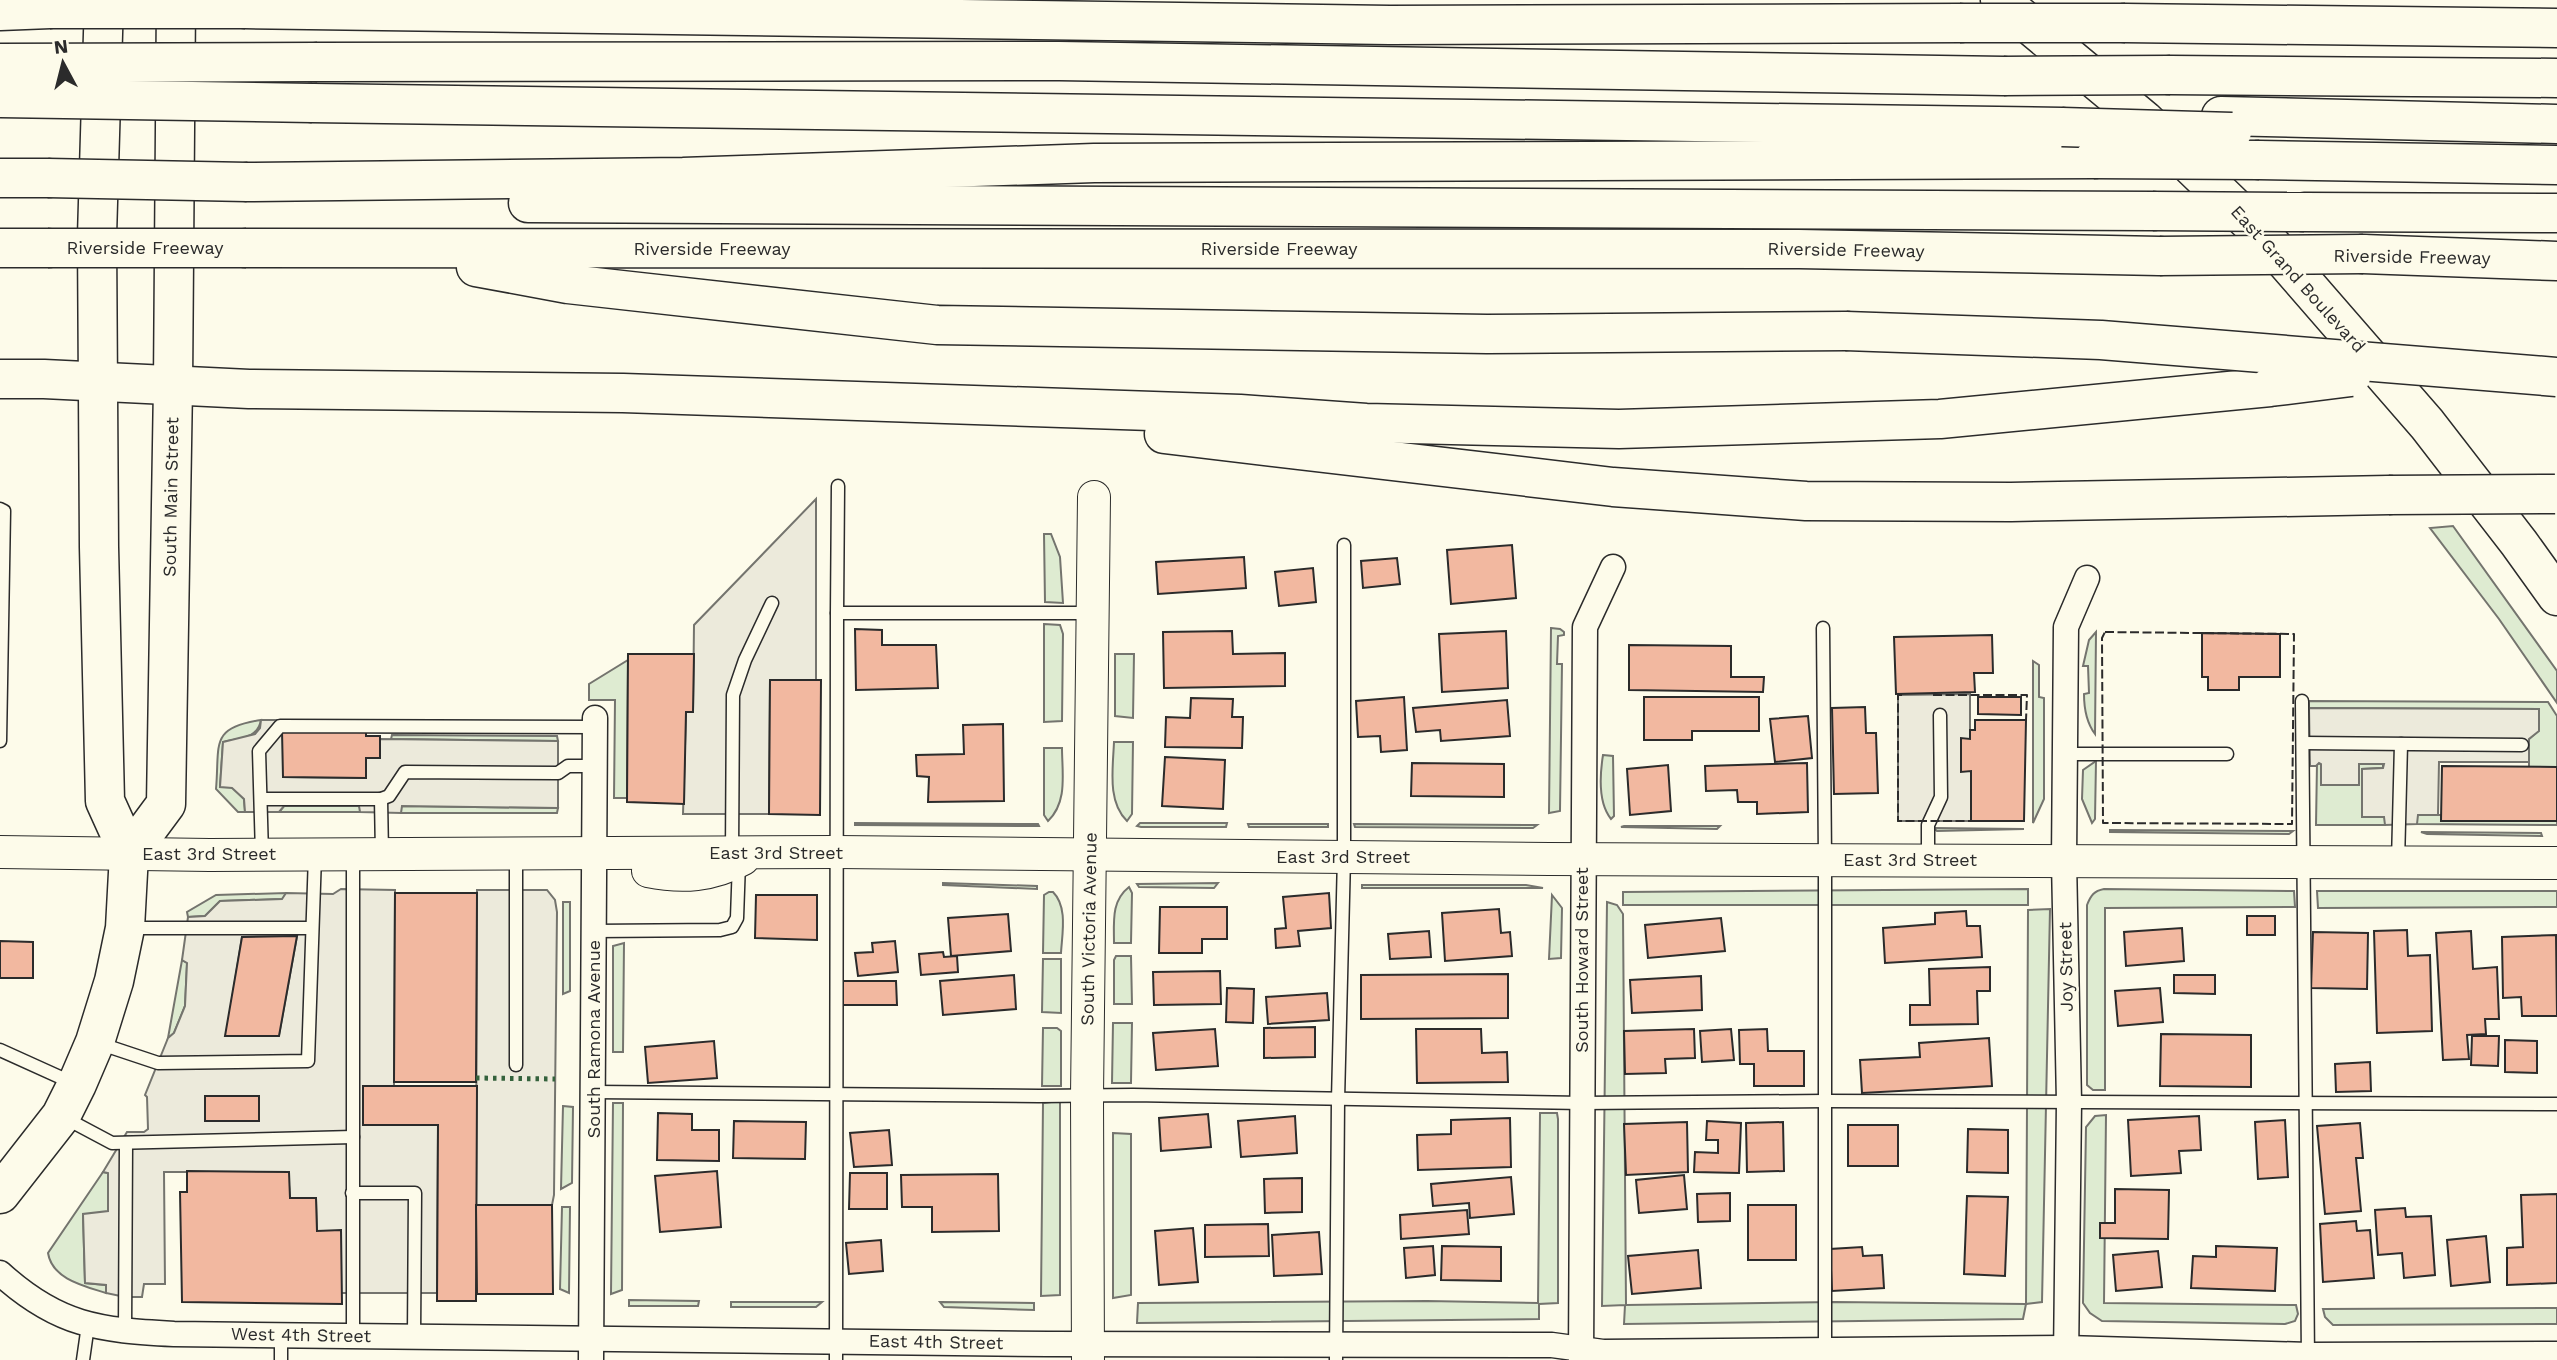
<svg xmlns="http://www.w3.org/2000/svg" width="2557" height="1360" font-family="'Work Sans',sans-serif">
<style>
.green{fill:#deebd1;stroke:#74746e;stroke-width:2}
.parking{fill:#eceadb;stroke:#74746e;stroke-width:2;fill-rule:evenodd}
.building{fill:#f2b8a0;stroke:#2b2b2b;stroke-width:2}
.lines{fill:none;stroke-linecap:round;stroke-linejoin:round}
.service-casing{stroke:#2b2b2b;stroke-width:15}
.minor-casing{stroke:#2b2b2b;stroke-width:27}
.tertiary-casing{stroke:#2b2b2b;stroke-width:34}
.primary-casing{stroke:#2b2b2b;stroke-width:41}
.motorway-casing{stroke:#2b2b2b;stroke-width:41}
.service{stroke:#fdfbea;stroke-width:12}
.minor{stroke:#fdfbea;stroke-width:24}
.tertiary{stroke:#fdfbea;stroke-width:32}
.primary{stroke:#fdfbea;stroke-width:38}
.motorway{stroke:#fdfbea;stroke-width:38}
.motorway-bridge-casing{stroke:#2b2b2b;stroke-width:41;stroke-linecap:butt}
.motorway-bridge{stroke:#fdfbea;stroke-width:38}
.hedge{stroke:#34623c;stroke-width:5;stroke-dasharray:3.5 5;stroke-linecap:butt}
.fence{stroke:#2b2b2b;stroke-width:2;stroke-dasharray:9 3.5;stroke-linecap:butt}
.labels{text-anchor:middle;stroke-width:5;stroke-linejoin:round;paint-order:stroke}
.street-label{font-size:18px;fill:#2b2b2b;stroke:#fdfbea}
</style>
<rect width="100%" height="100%" fill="#fdfbea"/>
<!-- green -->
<g class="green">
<polygon points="2453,526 2557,671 2557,703 2499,619 2430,528"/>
<polygon points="1044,534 1051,534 1060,557 1063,603 1045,602"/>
<polygon points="1044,624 1060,625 1063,634 1062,721 1044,722"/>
<polygon points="1551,628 1560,629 1564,632 1564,635 1558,636 1557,664 1562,664 1560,811 1549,813"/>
<path d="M2096 632 2095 734C2086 722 2084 709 2084 694L2089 693 2088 666H2083L2089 640Z"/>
<polygon points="1115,654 1134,654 1133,718 1115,716"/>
<polygon points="628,660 627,798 614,798 615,700 589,700 589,684"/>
<polygon points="2033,661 2039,665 2039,697 2044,698 2044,799 2033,823"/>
<polygon points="2309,701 2548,702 2557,716 2557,767 2529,767 2529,739 2539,730 2539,709 2309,708"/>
<path d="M261 720C258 739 239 738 223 742L220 787H232L244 799 245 812H238L216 789C220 744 209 728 261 720Z"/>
<polygon points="392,735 557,736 558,741 391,739"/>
<path d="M1114 742H1133L1132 814 1127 821C1107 802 1113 768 1114 742Z"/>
<path d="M1044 748H1062C1062 773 1068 802 1048 821L1044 815Z"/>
<path d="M1603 755 1613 756 1614 816 1611 819C1598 803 1600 774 1603 755Z"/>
<polygon points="2096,761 2095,819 2092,823 2082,799 2083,770"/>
<polygon points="2383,762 2383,768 2362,769 2362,816 2385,817 2385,825 2316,825 2317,763 2321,764 2322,785 2358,785 2359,764"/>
<polygon points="284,806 359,806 361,809 360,812 279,812"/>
<polygon points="401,806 558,808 557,813 401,813"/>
<polygon points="2417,815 2441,815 2442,821 2557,821 2557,825 2417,824"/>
<polygon points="855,823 1038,824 1039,826 855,825"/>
<polygon points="1140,823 1227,823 1226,827 1141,827 1137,826"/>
<polygon points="1248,824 1328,824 1328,827 1249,827"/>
<polygon points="1354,824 1537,825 1533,828 1355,827"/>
<polygon points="1624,826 1720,826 1717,829 1621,827"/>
<polygon points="1933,828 2023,829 2024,829 1937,831"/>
<polygon points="2110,830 2293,831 2289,834 2110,832"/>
<polygon points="2421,832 2541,833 2542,836 2427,834"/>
<polygon points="943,883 1037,886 1037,889 943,885"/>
<polygon points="1218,883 1214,888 1139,887 1137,884"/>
<polygon points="1362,885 1526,885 1543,888 1362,888"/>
<path d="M1129 887 1132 893 1131 943H1114C1114 922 1111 901 1129 887Z"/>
<polygon points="2028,889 2028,905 1623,905 1623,892"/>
<path d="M2104 889 2294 891 2295 907 2105 908V1090H2093L2087 1085V905C2091 895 2094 891 2104 889Z"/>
<polygon points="2317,891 2557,891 2557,907 2318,908"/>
<path d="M1049 892H1053C1068 907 1062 934 1061 953H1043L1044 895Z"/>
<polygon points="286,893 283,899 220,901 205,916 188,917 187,912 216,895"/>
<polygon points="1552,895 1562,908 1561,958 1549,959"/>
<polygon points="563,902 570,902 570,991 563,994"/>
<polygon points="1607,902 1617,905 1623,914 1626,1305 1835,1302 2026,1304 2028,910 2050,909 2042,1302 2026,1304 2023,1319 1624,1324 1625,1305 1602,1306"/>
<polygon points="624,943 623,1052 613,1052 613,946"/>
<polygon points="1116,956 1131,956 1132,1004 1114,1004 1114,960"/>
<polygon points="1043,959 1061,959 1061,1013 1042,1012"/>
<polygon points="182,960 187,963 185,1006 174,1033 168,1038"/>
<polygon points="1113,1023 1132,1023 1131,1083 1112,1083"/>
<polygon points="1043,1028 1057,1028 1061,1031 1061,1086 1042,1086"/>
<polygon points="1060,1101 1060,1295 1041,1296 1043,1103"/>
<polygon points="613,1103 623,1103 622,1290 611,1294"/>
<polygon points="563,1106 573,1107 572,1183 561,1189"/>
<polygon points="1540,1113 1557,1113 1558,1119 1558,1303 1539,1304 1539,1319 1137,1323 1138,1303 1427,1301 1538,1303"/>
<polygon points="2106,1115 2104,1303 2296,1305 2298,1314 2295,1321 2285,1324 2102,1321 2090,1313 2083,1303 2086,1127 2095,1116"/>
<polygon points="1113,1133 1131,1134 1131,1295 1113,1298"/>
<path d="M103 1172 108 1173V1212L83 1215 85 1283 106 1285V1293C84 1286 52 1279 48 1253Z"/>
<polygon points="562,1207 570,1207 569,1293 560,1289"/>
<polygon points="629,1300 699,1301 698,1306 629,1306"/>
<polygon points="731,1302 822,1302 816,1307 731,1307"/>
<polygon points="940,1302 1034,1303 1034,1310 944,1307"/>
<polygon points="2557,1308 2557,1324 2333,1325 2325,1317 2323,1309"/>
</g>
<!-- parking -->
<g class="parking">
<polygon points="816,499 816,680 770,680 769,814 683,814 686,712 693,711 694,625"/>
<polygon points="1970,694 1970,739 1961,739 1961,771 1971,771 1971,821 1898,821 1898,695"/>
<polygon points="2309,708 2539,709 2539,731 2529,739 2529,762 2439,762 2438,815 2418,815 2417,824 2385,825 2384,817 2362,817 2362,769 2383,768 2384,764 2359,764 2359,785 2321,785 2321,764 2319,763 2316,766 2310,766"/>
<polygon points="261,720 283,720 284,777 366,778 366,758 380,758 380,739 558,741 558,808 402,806 401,813 360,812 359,806 284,806 279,812 245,812 244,799 232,788 220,787 223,742 255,734 260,728"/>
<path d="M341 889 395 890 394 1086H364L363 1124 438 1125 437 1293H341V1231H317L316 1198H290L288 1172H164L165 1284H144L142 1297H125L106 1293V1285L85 1283 83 1214 108 1211V1173L103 1172 127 1132H144L148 1129 147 1097 145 1095 168 1038 174 1033 185 1006 187 963 182 960 188 917 205 916 220 901 282 899 286 893 333 894ZM297 936 279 1035 226 1036 242 937Z"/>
<polygon points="477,890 547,890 555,900 557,912 554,1195 552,1205 476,1205"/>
</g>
<!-- building -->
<g class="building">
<polygon points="1512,545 1516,598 1451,604 1447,550"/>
<polygon points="1244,557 1246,588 1158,594 1156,562"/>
<polygon points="1397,558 1400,584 1363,588 1361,561"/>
<polygon points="1313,568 1316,602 1279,606 1275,572"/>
<polygon points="855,629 882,630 882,645 936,645 938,688 856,690"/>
<polygon points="1232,631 1233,654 1285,653 1285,686 1164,688 1163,632"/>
<polygon points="1506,631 1508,688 1442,692 1439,634"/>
<polygon points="2202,633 2280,634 2280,677 2239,677 2239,690 2208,690 2208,677 2202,677"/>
<polygon points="1992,635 1993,673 1974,673 1975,692 1896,694 1894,637"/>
<polygon points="1629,645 1731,646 1731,677 1764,677 1763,692 1629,690"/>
<polygon points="628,654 694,654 693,712 686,712 684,804 627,802"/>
<polygon points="770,680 821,680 820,815 769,814"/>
<polygon points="1404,697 1407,750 1381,752 1380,736 1358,737 1356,701"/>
<polygon points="1644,697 1759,697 1759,731 1692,731 1692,740 1644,740"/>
<polygon points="1978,697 2021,697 2021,715 1978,714"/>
<polygon points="1191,698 1233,699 1232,717 1243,717 1242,748 1165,747 1166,717 1190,718"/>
<polygon points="1507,700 1510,736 1441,741 1440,730 1416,732 1413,708"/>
<polygon points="1865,707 1866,733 1876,733 1878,793 1834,794 1832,708"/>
<polygon points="1808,716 1812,758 1775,762 1770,719"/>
<polygon points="1975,720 2026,720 2024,821 1971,821 1971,771 1961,772 1961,738 1970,739 1970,730 1975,730"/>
<polygon points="1003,724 1004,801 928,802 929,777 917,776 916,755 964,754 963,725"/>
<polygon points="282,731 366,732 366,736 380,736 380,758 366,758 366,778 283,777"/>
<polygon points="1165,757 1225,760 1223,809 1162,806"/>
<polygon points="1412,763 1504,764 1504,797 1411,796"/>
<polygon points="1807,763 1808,812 1757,814 1757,802 1738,802 1737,790 1706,791 1705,766"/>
<polygon points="1668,765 1671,811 1630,815 1627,769"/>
<polygon points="2442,766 2557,767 2557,821 2441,821"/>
<polygon points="395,893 477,893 476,1082 394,1082"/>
<polygon points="1329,893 1331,928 1298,931 1300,946 1276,948 1275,929 1286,928 1283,897"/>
<polygon points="756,895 817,895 817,940 755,938"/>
<polygon points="1160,907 1227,907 1227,939 1202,939 1202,953 1159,953"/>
<polygon points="1499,909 1501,933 1510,932 1512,956 1445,961 1442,913"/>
<polygon points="1966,911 1967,926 1980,926 1982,957 1885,963 1883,928 1935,924 1935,913"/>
<polygon points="1008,914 1011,951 951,956 948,918"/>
<rect x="2247" y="916" width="28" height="19"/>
<polygon points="1721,918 1725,951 1648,958 1645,925"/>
<polygon points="2182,928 2184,961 2126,966 2124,932"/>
<polygon points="2407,930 2408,956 2430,955 2432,1031 2377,1033 2374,931"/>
<polygon points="1429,931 1431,957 1390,959 1388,934"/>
<polygon points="2471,931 2473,969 2497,967 2499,1019 2485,1019 2486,1034 2467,1035 2469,1059 2443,1060 2436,933"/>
<polygon points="2313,932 2368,933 2367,989 2311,988"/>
<polygon points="2556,935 2557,1016 2522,1016 2521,997 2503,998 2502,937"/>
<polygon points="297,936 279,1036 225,1036 242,937"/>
<polygon points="0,941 33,942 33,978 0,978"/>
<polygon points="895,941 898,972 858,976 855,953 873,952 872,943"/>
<polygon points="943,952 944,957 957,956 958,972 921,975 919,954"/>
<polygon points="1990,967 1990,991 1977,991 1978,1024 1910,1025 1910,1005 1930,1005 1929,969"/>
<polygon points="1220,971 1221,1004 1154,1005 1153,972"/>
<polygon points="1508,974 1508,1018 1361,1019 1361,975"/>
<polygon points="1014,975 1016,1009 943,1015 940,981"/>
<polygon points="2174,975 2215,975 2215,994 2174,993"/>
<polygon points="1701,976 1702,1010 1632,1013 1630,980"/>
<polygon points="843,981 896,981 897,1005 843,1005"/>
<polygon points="1227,988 1254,989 1253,1023 1226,1022"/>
<polygon points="2160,988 2163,1022 2118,1026 2115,991"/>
<polygon points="1327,993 1329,1020 1268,1024 1266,997"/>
<polygon points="1315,1027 1315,1057 1264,1058 1264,1028"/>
<polygon points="1215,1029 1218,1066 1156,1070 1153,1033"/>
<polygon points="1416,1029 1481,1029 1482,1053 1507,1052 1508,1082 1417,1083"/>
<polygon points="1694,1029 1695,1058 1665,1059 1666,1073 1625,1074 1624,1031"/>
<polygon points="1731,1029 1734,1060 1702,1062 1700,1031"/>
<polygon points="1767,1029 1768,1051 1804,1051 1804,1086 1754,1086 1754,1064 1740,1064 1739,1030"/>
<polygon points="2161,1034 2251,1035 2251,1087 2160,1086"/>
<polygon points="2472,1036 2499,1036 2498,1066 2471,1065"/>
<polygon points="1989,1038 1992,1086 1862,1093 1860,1060 1920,1057 1919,1043"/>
<polygon points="2505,1040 2537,1041 2537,1073 2505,1072"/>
<polygon points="714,1041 717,1078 648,1083 645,1047"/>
<polygon points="2370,1062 2371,1091 2336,1092 2335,1064"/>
<polygon points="363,1086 477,1086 476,1301 437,1301 438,1125 363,1125"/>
<rect x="205" y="1096" width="54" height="25"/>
<polygon points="658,1113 692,1114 692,1130 719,1130 719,1161 657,1160"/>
<polygon points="1208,1114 1211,1147 1161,1151 1159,1118"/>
<polygon points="1295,1116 1297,1153 1241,1157 1238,1121"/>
<polygon points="2199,1116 2201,1150 2179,1151 2181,1173 2131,1176 2128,1120"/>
<polygon points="1510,1118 1511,1167 1418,1170 1417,1135 1451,1134 1451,1120"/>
<polygon points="2285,1120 2288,1177 2258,1179 2255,1122"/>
<polygon points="734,1121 806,1122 805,1159 733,1158"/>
<polygon points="1707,1121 1741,1123 1739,1173 1694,1172 1695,1152 1718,1153 1718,1140 1706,1140"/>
<polygon points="1687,1122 1688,1172 1626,1175 1624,1124"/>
<polygon points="1783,1122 1784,1171 1747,1172 1746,1123"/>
<polygon points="2360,1123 2363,1158 2356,1158 2361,1211 2325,1214 2317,1126"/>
<rect x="1848" y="1125" width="50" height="41"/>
<polygon points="1968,1129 2008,1130 2008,1173 1967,1172"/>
<polygon points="889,1130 892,1165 854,1167 850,1133"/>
<polygon points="187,1171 289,1172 290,1198 316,1198 317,1231 341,1230 342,1304 182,1302 180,1192 187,1192"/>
<polygon points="717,1171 721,1227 660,1232 655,1176"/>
<polygon points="850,1173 887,1173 887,1209 849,1209"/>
<polygon points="998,1174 999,1231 932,1232 932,1207 902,1207 901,1175"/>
<polygon points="1684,1175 1687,1209 1639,1213 1636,1180"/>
<polygon points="1511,1177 1514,1214 1470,1218 1469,1203 1433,1206 1431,1184"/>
<polygon points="1302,1178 1302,1212 1265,1213 1264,1179"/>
<polygon points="2115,1189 2169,1190 2168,1239 2100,1238 2100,1223 2115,1223"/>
<polygon points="1730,1193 1730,1221 1698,1222 1697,1194"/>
<polygon points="2557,1194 2557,1283 2507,1285 2507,1248 2523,1247 2521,1195"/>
<polygon points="1967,1196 2008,1197 2005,1276 1964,1274"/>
<polygon points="476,1205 552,1205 553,1294 477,1294"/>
<rect x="1748" y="1205" width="48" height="55"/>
<polygon points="2405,1208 2406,1217 2431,1216 2435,1275 2404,1278 2402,1253 2378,1255 2375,1210"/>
<polygon points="1467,1210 1469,1234 1401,1239 1400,1215"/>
<polygon points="2356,1221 2357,1231 2370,1230 2374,1278 2323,1282 2320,1224"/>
<polygon points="1268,1224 1269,1256 1205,1257 1205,1225"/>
<polygon points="1193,1228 1198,1282 1159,1285 1155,1231"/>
<polygon points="1319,1232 1322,1274 1274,1276 1272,1235"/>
<polygon points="2486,1236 2490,1282 2451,1286 2447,1240"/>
<polygon points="881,1240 883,1271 849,1274 846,1243"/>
<polygon points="1433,1246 1435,1275 1406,1278 1404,1248"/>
<polygon points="1442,1246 1501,1247 1501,1281 1441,1280"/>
<polygon points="2216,1246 2277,1248 2275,1291 2191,1288 2193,1256 2216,1257"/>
<polygon points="1862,1247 1863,1256 1882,1255 1884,1288 1832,1291 1830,1249"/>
<polygon points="1698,1250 1701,1288 1632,1294 1628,1256"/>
<polygon points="2158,1251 2162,1287 2116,1291 2113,1255"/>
</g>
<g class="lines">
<defs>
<g id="service">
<polyline points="838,486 837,613 1092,613"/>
<polyline points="0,509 4,511 0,741"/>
<polyline points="1823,628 1825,860 1825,1352"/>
<polyline points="2302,701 2308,1359"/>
<polyline points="2303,743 2522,745"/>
<polyline points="2065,754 2227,754"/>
<polyline points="261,799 381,799 389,796 405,772 558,773 568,766 595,766"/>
<polyline points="381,799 382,854"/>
<polyline points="262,854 259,751 280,726 595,727"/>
<polyline points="516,855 516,1065"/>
<polyline points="1928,859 1928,825 1941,797 1940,715"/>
<polyline points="2398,862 2401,744"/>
<polyline points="130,928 312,928"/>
<polyline points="594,931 720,930 732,927 737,918 739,862 732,853 733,695 745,660 772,603"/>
<polyline points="98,1043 158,1063 308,1061 315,855"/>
<polyline points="0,1050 73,1083"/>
<polyline points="594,1092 1039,1096 1133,1095 1582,1103 1825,1101 2557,1104"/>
<polyline points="65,1118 112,1143 353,1137"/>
<polyline points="352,1193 415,1193 414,1336"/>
<polyline points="125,1331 126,1143"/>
<polyline points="281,1335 281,1360"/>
<polyline points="353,1335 353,855"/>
<polyline points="83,1360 88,1325"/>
<polyline points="836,1360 837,613"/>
<polyline points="1336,1360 1338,1100 1344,857 1344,545"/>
</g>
<g id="minor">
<path d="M0 1273C58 1326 99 1330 174 1334L1048 1344 1552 1345 1603 1352 2066 1348 2309 1355 2557 1354"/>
<polyline points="591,1360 595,718"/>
<polyline points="1581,1360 1585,627 1613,567"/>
<polyline points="2066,1360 2069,1102 2064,861 2066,627 2087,578"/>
</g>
<g id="tertiary">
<polyline points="0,852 210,855 837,852 1550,859 2557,863"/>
<path d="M648 871C682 878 712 876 743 859"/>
<polyline points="1088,1360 1087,1096 1094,497"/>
</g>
<g id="primary">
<polyline points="2000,0 2144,120 2261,233 2427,424 2519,543 2557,596"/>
<polyline points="129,854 166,804 173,386 176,0"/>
<polyline points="0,1194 61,1116 77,1084 95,1042 114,981 125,928 129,854 105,801 99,547 97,236 104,0"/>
</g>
<g id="motorway">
<polyline points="245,9 1390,25 1960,23"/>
<polyline points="0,11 50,9"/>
<polyline points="2125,23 2557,28"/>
<polyline points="317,62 1059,61 2004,76"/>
<polyline points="2170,75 2557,78"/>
<polyline points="312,103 2062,127"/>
<polyline points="2221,116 2557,124"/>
<polyline points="2259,160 2557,165"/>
<polyline points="0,178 48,178"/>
<polyline points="247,182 683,177 1094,163 2094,159"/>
<polyline points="528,203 2153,211"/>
<polyline points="2304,212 2557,213"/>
<polyline points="0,248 48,248"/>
<polyline points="246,248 1799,249 2160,256"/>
<polyline points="2363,254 2557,261"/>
<polyline points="476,267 568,284 937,325 1487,334 1846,331"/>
<polyline points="0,379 44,379 249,389 623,393 1240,414 1366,423 1619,429 1940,419 2270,387"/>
<polyline points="1164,434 1613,487 1806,501 2011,502 2389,495"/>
</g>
</defs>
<!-- service casing -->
<use href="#service" class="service-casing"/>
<!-- minor casing -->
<use href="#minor" class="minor-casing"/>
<!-- tertiary casing -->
<use href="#tertiary" class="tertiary-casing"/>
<!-- primary casing -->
<use href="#primary" class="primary-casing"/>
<!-- motorway casing -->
<use href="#motorway" class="motorway-casing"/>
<!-- service -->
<use href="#service" class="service"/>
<!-- minor -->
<use href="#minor" class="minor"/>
<!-- tertiary -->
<use href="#tertiary" class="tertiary"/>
<!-- primary -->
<use href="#primary" class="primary"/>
<!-- motorway -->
<use href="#motorway" class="motorway"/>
<defs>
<g id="motorway-bridge">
<polyline points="50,9 245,9"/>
<polyline points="1960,23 2125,23"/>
<polyline points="0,63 317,62"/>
<polyline points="2004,76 2170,75"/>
<polyline points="0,98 312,103"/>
<polyline points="2062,127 2232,132"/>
<polyline points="2094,159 2259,160"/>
<polyline points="48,178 247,182"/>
<polyline points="2153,211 2304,212"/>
<polyline points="48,248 246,248"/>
<polyline points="2160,256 2363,254"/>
<polyline points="1846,331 2101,340 2557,377"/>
<polyline points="2270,387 2351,377"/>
<polyline points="2389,495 2555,494"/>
</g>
</defs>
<!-- motorway-bridge casing -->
<use href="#motorway-bridge" class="motorway-bridge-casing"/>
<!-- motorway-bridge -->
<use href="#motorway-bridge" class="motorway-bridge"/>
<!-- hedge -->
<polyline class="hedge" points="476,1078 555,1079"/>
<!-- fence -->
<g class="fence">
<polygon points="2105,632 2294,634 2292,824 2103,823 2102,638"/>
<polyline points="1902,695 1898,695 1898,821 1971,821"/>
<polyline points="1933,695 2027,695 2026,720"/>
</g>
</g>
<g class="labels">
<!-- street labels -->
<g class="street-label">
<text x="145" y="254">Riverside Freeway</text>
<text x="712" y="255">Riverside Freeway</text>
<text x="1279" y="255">Riverside Freeway</text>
<text transform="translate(1846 250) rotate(1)" y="6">Riverside Freeway</text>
<text transform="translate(2412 257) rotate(1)" y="6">Riverside Freeway</text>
<text transform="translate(2298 279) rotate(48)" y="6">East Grand Boulevard</text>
<text transform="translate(171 497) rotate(-89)" y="6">South Main Street</text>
<text x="776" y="859">East 3rd Street</text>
<text x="209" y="860">East 3rd Street</text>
<text x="1343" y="863">East 3rd Street</text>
<text x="1910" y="866">East 3rd Street</text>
<text transform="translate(1089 929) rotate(-89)" y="6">South Victoria Avenue</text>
<text transform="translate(1582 960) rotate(-90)" y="6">South Howard Street</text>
<text transform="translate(2066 967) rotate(-91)" y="6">Joy Street</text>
<text transform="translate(594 1039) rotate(-90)" y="6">South Ramona Avenue</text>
<text transform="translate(301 1335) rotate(1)" y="6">West 4th Street</text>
<text transform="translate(936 1342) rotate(1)" y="6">East 4th Street</text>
</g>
</g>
<!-- north arrow -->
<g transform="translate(63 63) rotate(353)" stroke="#fdfbea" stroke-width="5" paint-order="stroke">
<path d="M0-5L12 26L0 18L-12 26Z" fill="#2b2b2b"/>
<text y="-10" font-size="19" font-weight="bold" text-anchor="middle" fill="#2b2b2b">N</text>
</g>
</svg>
